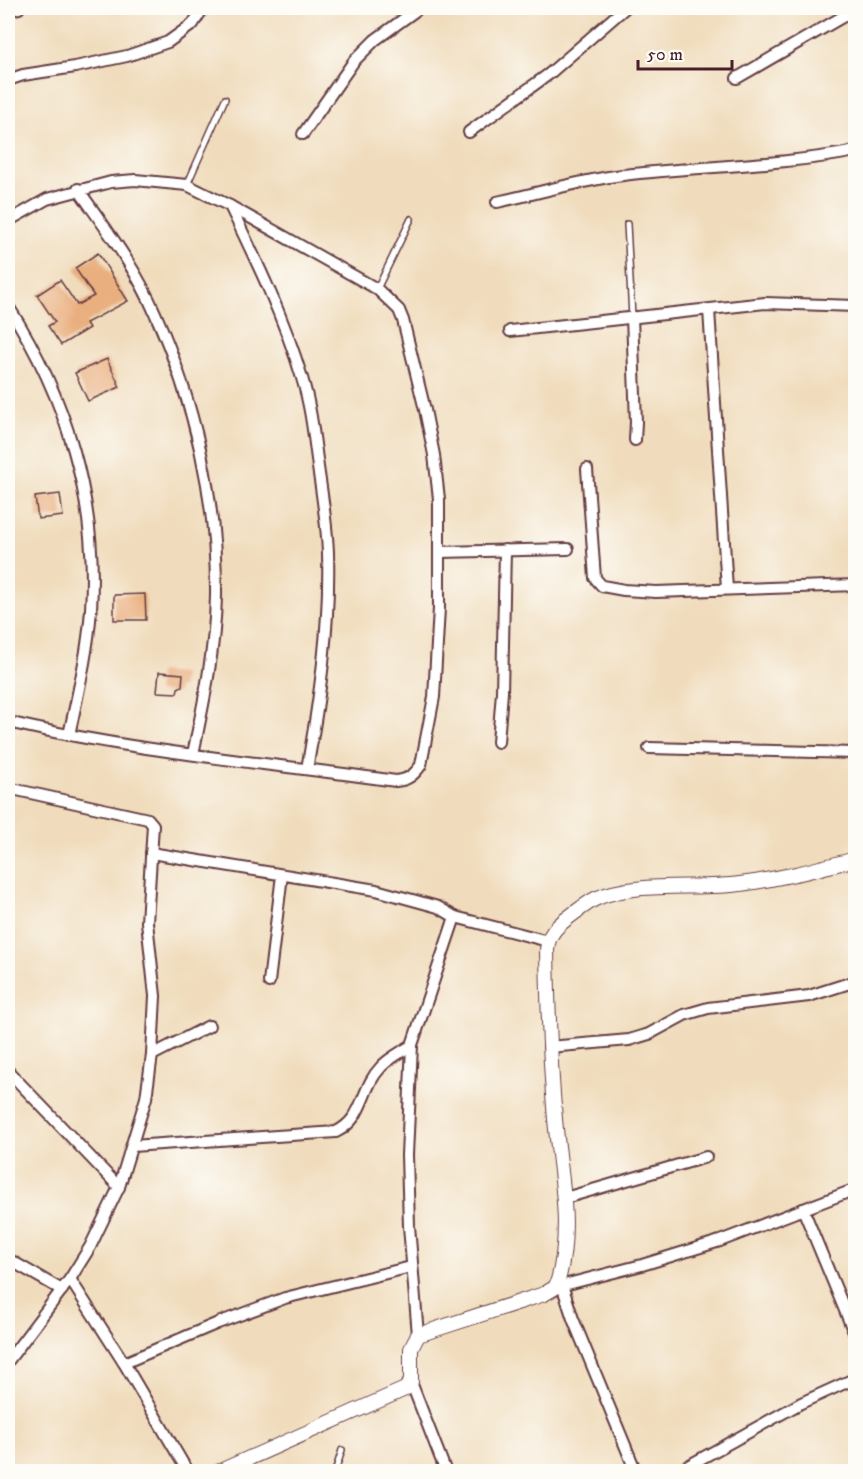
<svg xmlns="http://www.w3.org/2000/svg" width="863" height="1479" font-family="'IM FELL DW Pica',serif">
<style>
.building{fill:#eaaf7f}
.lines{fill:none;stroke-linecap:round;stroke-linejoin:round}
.service-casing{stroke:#633b41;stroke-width:8}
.minor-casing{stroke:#633b41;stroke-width:14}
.tertiary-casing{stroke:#633b41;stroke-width:16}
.service{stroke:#fff;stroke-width:5}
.minor{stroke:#fff;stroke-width:10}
.tertiary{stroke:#fff;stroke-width:14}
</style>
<rect width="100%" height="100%" fill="#fdfcf7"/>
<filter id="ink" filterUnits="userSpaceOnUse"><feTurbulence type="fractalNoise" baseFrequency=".0167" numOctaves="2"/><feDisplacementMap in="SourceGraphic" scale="12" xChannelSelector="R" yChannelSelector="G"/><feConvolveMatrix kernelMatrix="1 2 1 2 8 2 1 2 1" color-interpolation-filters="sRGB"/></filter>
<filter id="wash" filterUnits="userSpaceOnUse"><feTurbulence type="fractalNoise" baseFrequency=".008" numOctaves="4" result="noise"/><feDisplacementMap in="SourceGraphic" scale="24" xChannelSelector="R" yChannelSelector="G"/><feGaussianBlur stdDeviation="1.35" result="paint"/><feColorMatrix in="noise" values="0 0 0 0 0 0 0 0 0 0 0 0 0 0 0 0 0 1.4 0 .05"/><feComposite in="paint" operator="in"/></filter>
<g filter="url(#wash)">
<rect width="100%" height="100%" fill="#f0dcbc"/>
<g id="blocks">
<!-- building -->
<g class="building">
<polygon points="98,253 128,301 86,323 89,328 61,345 48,326 55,322 37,295 60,280 77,305 94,296 75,268"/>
<polygon points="107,359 120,387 88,401 75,373"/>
<polygon points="60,494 63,516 38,519 35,497"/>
<polygon points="145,594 146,620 114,620 114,595"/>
<polygon points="159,672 183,674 182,686 178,688 177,693 157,692"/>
</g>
</g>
</g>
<g filter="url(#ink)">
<use href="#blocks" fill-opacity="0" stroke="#633b41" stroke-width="1.5"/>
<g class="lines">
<defs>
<g id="service">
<polyline points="187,185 225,99"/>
<polyline points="627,224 632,317"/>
<polyline points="377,289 411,219"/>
<polyline points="335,1472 342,1450"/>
</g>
<g id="minor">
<polyline points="8,11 19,8"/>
<polyline points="737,78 856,9"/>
<polyline points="8,80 23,75 75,67 127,56 168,42 193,24 203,8"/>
<polyline points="469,132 549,74 625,8"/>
<polyline points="303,134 354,61 375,40 419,8"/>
<path d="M78 189C106 229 136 268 155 313 194 401 217 499 216 596 215 649 204 702 193 754"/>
<path d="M497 202C539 193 581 180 623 175 700 166 779 166 856 151"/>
<path d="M230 206C257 262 284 318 302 378 311 407 314 437 318 467 322 495 327 524 328 553 330 626 320 697 307 769"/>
<path d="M8 221 47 199 111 182 135 180 187 185 230 206 377 289 399 310 403 320 425 410 434 455 439 499V608L434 697 421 765C414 775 408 780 396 781 267 763 135 752 8 722"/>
<path d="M8 306C66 396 98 501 91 609 88 652 78 693 69 735"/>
<polyline points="709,310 727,589"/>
<polyline points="632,317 636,422 635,440"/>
<polyline points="510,331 765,303 856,306"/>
<polyline points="587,469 595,578 602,586 624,590 656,592 856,585"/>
<polyline points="440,552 568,549"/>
<polyline points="498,742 502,692 505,550"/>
<polyline points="649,748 856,753"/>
<polyline points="8,788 148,819 153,825 147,922 155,996 152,1055 146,1098 119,1187 90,1247 70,1279 8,1361"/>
<polyline points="151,853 376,890 438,907 455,917 548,941"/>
<polyline points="269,982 282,875"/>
<polyline points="549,1047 629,1040 649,1034 684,1015 708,1008 809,996 856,981"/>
<polyline points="152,1055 209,1026"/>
<polyline points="8,1071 119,1187"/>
<path d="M132 1146 336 1132C365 1118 360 1089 381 1067 389 1058 402 1052 412 1045"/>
<polyline points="565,1198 706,1157"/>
<polyline points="803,1209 856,1337"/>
<polyline points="8,1259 62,1290"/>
<polyline points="70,1279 124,1363 188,1472"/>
<polyline points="562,1285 573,1319 636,1472"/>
<polyline points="556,1287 642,1265 720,1241 856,1189"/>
<polyline points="418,1335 409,1226 407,1155 412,1045 455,917"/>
<polyline points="124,1363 218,1323 285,1298 411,1267"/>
<polyline points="411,1382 446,1472"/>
<polyline points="677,1472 801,1403 856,1378"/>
</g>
<path id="tertiary" d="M218 1472 405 1389 411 1382V1349L418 1335 544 1294 556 1287C574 1231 560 1175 555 1119 550 1063 548 1006 547 950 548 934 557 926 569 917 577 911 586 904 595 899 633 881 696 890 740 884 779 879 817 869 856 859"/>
</defs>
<!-- service casing -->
<use href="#service" class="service-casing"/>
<!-- minor casing -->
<use href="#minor" class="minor-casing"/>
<!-- tertiary casing -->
<use href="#tertiary" class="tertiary-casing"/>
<!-- service -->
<use href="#service" class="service"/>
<!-- minor -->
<use href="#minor" class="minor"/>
<!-- tertiary -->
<use href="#tertiary" class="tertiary"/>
</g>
</g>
<!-- margin -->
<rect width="863" height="1479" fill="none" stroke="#fdfcf7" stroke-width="30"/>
<!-- scale -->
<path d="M638 60v9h94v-9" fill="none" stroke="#4a1f2b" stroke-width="3"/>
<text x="647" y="60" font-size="18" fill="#4a1f2b" stroke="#fdfcf7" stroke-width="4.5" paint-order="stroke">50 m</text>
</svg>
